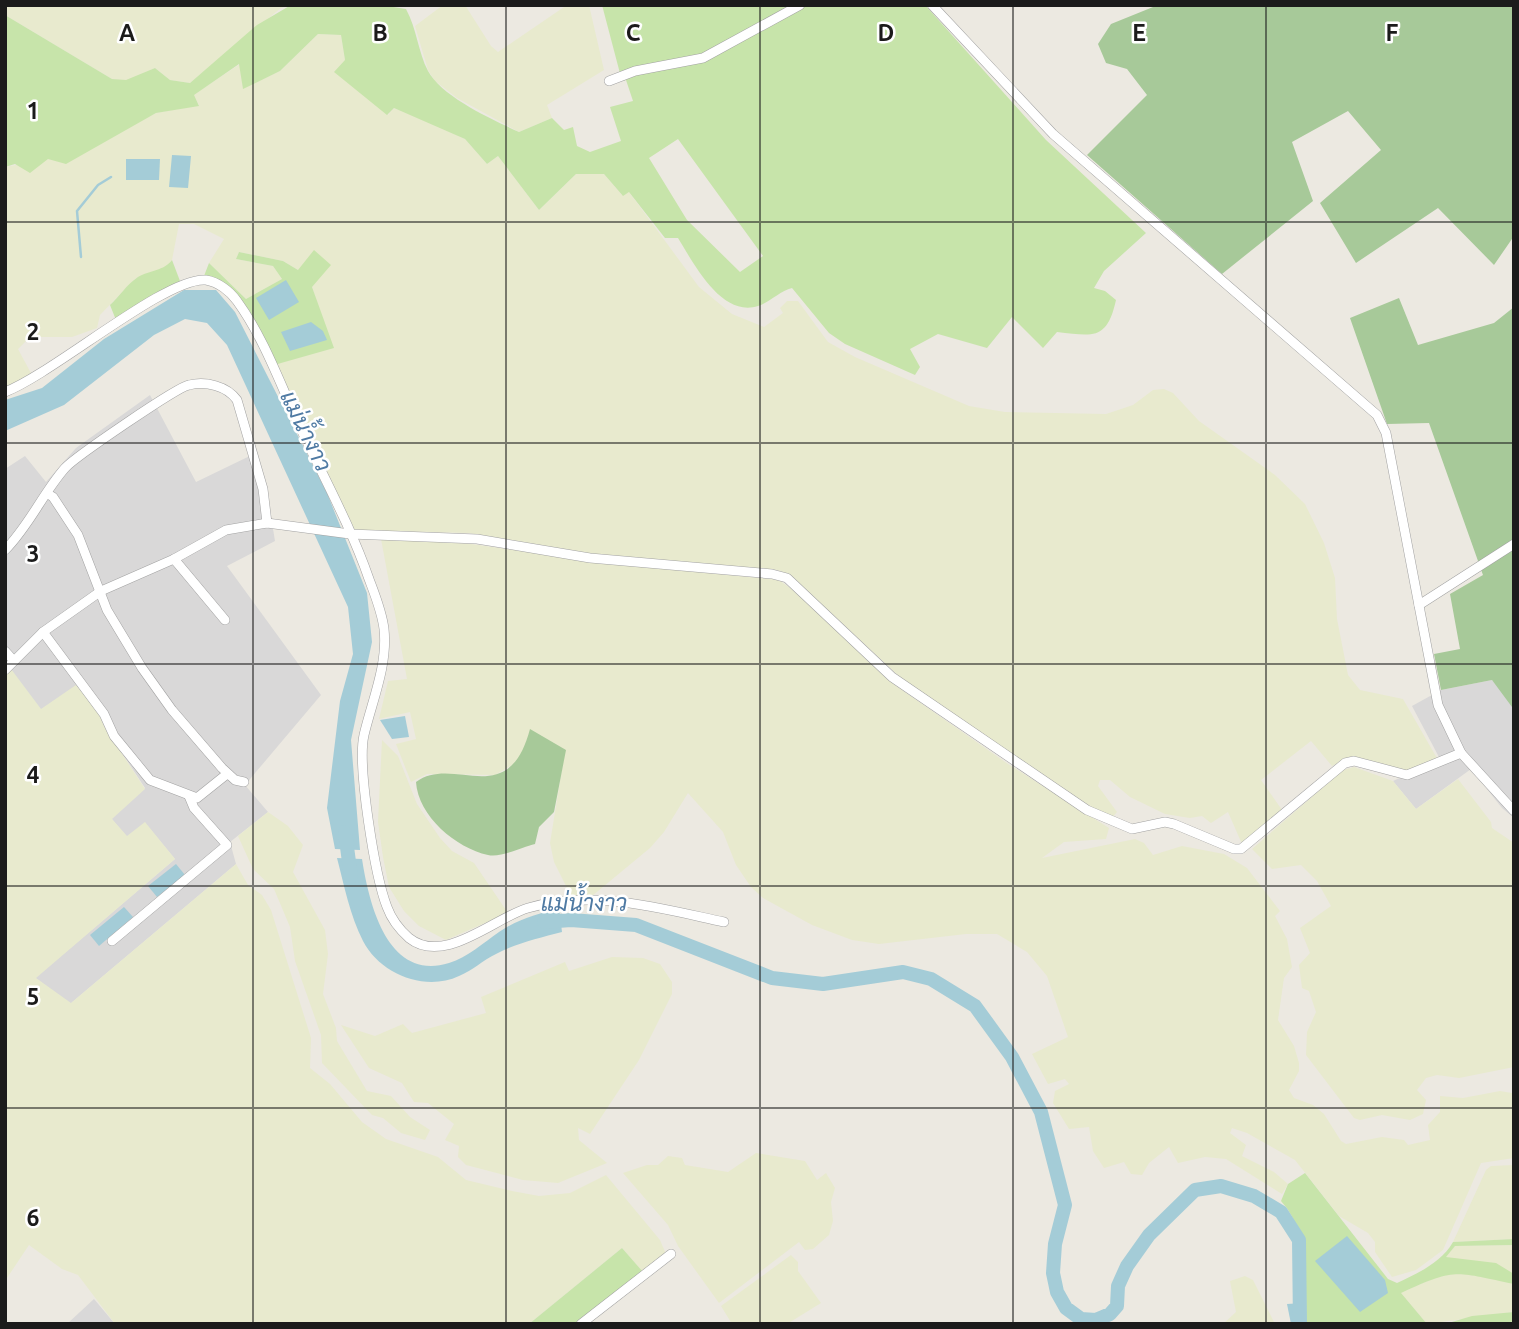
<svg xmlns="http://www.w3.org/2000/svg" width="1519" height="1329" font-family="Ubuntu,Sarabun,sans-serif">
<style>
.residential{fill:#d9d8d8}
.farmland{fill:#e8eace}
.grass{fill:#c7e4aa;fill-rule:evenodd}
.forest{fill:#a7c999}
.water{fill:#a4ccd7}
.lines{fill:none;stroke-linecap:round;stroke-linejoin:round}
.stream{stroke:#a4ccd7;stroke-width:2.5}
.river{stroke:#a4ccd7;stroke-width:14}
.minor-casing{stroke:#a2a2a2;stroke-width:10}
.minor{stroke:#fff;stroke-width:9}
.grid{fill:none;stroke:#1b1b1b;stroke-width:2;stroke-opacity:0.55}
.labels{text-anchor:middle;stroke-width:5;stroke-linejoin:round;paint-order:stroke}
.water-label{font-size:23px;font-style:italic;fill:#4f7aa3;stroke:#fff}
.grid-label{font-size:23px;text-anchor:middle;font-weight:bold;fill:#1b1b1b;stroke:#fff;stroke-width:5;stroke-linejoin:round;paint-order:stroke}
</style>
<rect width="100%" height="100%" fill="#ece9e1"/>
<!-- residential -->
<g class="residential">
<polygon points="150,395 196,482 256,453 266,486 275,541 227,566 321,695 245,785 268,812 230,842 236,864 70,1004 35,978 175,859 145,823 127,837 111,818 145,788 104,726 98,712 76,686 41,710 11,670 5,675 5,469 25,456 46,482 76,448"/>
<polygon points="1492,680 1514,706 1514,818 1502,808 1471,769 1416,809 1393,781 1440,759 1412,706 1441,690"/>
<polygon points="94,1299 115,1324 67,1324"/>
</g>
<!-- farmland -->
<g class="farmland">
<polygon points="5,5 291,5 281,8 190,83 170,80 155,68 126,81 112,79 5,15"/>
<polygon points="443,5 465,5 491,46 498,52 567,5 589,5 604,70 547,105 552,118 519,132 457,98 435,81 428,70 415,26"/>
<polygon points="318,34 341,35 345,60 388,115 394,108 441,127 465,139 487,164 498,156 539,210 576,174 604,174 622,195 629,192 699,287 732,314 764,327 783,313 780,308 787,301 798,301 828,342 855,357 969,406 1005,412 1106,414 1133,405 1153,390 1164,389 1173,393 1199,421 1275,475 1305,504 1324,543 1335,578 1337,619 1348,675 1360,690 1403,699 1438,760 1410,771 1342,761 1332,766 1311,741 1261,780 1282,810 1242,844 1228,812 1211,823 1202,816 1190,818 1165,814 1130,797 1110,780 1100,780 1098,786 1117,812 1111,819 1002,751 902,679 792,577 778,570 605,556 469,533 354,530 274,365 321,315 312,287 298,270 283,261 239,252 236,259 273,266 282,279 246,299 209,263 224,239 194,224 179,224 172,260 167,267 135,279 100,315 97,328 72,337 30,337 18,349 32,375 5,387 5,167 48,159 111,136 156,113 199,105 193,95 240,64 243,88 280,71"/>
<polygon points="381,539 471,544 616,564 779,580 797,593 895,685 1008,764 1109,828 1106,839 1064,842 1042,858 1135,839 1144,843 1153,855 1182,846 1224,854 1247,868 1280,911 1275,916 1287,939 1292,967 1284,978 1278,1020 1294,1046 1299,1063 1299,1071 1289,1090 1294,1098 1313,1105 1324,1114 1341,1141 1346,1144 1382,1137 1404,1140 1408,1145 1430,1140 1428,1125 1440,1112 1440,1096 1463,1098 1500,1091 1512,1093 1514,1090 1514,1158 1481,1163 1443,1250 1416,1270 1392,1277 1375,1252 1375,1242 1368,1233 1339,1216 1295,1160 1247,1133 1232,1128 1230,1133 1246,1145 1242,1156 1274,1172 1288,1184 1282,1194 1226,1159 1205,1157 1178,1163 1169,1147 1149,1163 1142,1175 1131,1174 1124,1162 1104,1168 1093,1151 1089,1127 1069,1129 1053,1103 1055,1091 1069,1084 1065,1079 1048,1084 1032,1054 1068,1037 1047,976 1027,952 997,934 966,934 879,944 852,940 812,925 763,898 751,887 736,865 723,832 688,793 664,832 650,848 592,896 572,898 554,862 550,843 565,750 530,730 524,751 514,764 495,775 427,774 411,782 396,744 416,739 410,712 379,719 388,681 407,679"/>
<polygon points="11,669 41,709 76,685 98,712 104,726 145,789 112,819 127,836 145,822 175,859 36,978 71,1003 236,864 248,885 262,895 271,910 311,1038 310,1068 330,1084 362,1122 386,1139 438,1157 466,1180 512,1191 539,1196 570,1193 606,1175 660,1240 666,1254 643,1272 622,1248 529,1324 115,1324 78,1275 62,1269 29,1245 5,1281 5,675"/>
<polygon points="382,740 398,756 417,804 440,838 452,851 474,863 508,913 446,940 419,926 404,911 389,887 383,857 378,822"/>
<polygon points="1354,767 1393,781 1416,809 1458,779 1491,822 1492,828 1514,843 1514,1067 1459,1078 1437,1075 1426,1078 1417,1090 1426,1100 1423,1114 1410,1120 1382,1115 1360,1120 1354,1118 1306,1055 1307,1032 1316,1012 1309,991 1302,988 1299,965 1310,953 1300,928 1331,906 1317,881 1301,865 1272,869 1252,849 1343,770"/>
<polygon points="268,812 288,826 303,845 293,872 325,930 328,954 323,994 336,1028 337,1041 367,1091 391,1096 410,1117 430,1130 425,1140 401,1133 383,1118 372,1115 322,1063 321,1035 295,961 290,927 274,889 253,869 238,836"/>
<polygon points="612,957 643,958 660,964 672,982 672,994 639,1060 590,1134 578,1128 579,1140 607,1163 558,1183 523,1180 466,1165 458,1157 459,1146 445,1140 454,1124 428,1103 414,1102 402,1083 369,1068 341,1025 375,1036 403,1024 412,1033 486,1013 481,997 565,962 569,971"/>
<polygon points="756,1153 805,1161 817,1180 826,1173 835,1188 831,1202 833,1221 829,1235 813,1249 805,1250 799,1242 719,1303 678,1246 668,1225 623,1173 647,1165 658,1165 668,1156 682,1158 685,1165 728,1172"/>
<polygon points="1514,1165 1514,1239 1453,1242 1486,1170 1491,1166"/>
<polygon points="1514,1245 1514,1274 1445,1257 1455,1246"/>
<polygon points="791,1255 798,1262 798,1271 821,1303 787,1324 732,1324 721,1306"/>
<polygon points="1446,1273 1482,1275 1514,1284 1514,1312 1427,1324 1400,1293"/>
<polygon points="1245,1276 1253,1280 1275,1324 1223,1324 1236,1312 1230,1281"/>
</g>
<!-- grass -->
<g class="grass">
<path d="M291 5H381L406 9C417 29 418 52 428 71 442 97 493 120 519 132L552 118 564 130 573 127 577 146 590 152 621 141 610 107 633 101 626 80 622 81 602 5H925L1046 140 1146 233 1104 271 1094 288 1105 291 1116 300C1107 341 1093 336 1057 332L1043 348 1012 317 987 348 938 334 910 349 920 367 915 375 845 344 829 333 792 288C780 291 770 302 758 306 721 318 693 262 678 238H665L629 192 623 196 604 174H576L539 210 498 156 487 164 465 139 394 108 387 115 334 72 345 60 341 35 318 34 280 71 243 89 239 64 194 95 199 106 156 113 66 164 48 159 30 173 15 164 5 167V15L112 79 126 80 155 68 170 80 190 83 257 25ZM678 139 763 256 740 272 687 220 649 158Z"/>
<polygon points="314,250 331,265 312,287 334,348 274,365 224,284 204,276 209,263 246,299 282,279 273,266 236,259 239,252 283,261 298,270"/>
<path d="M172 260 180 281 116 320 110 305C119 297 127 284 138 277 150 270 164 271 172 260Z"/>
<path d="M1305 1173 1388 1279 1397 1283C1418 1273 1441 1263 1453 1242L1514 1239V1245L1455 1246 1446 1257 1496 1263 1514 1274V1284C1455 1272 1457 1267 1401 1293L1427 1324H1306C1300 1281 1312 1235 1281 1201L1288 1184Z"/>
<polygon points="622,1248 643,1272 576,1324 529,1324"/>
<polygon points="1514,1312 1514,1323 1445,1324 1472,1316"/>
</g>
<!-- forest -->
<g class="forest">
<polygon points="1158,5 1514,5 1514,236 1494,265 1438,208 1356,263 1320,203 1381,150 1348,111 1292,142 1313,201 1222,274 1087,155 1147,95 1127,69 1106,63 1098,44 1111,24"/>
<polygon points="1399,298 1418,345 1494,323 1514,307 1512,707 1492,680 1441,690 1434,654 1460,649 1450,594 1483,575 1429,423 1387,424 1350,318"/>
<path d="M530 729 566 750 554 812 539 827 535 844C522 847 501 858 488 855 456 848 418 816 416 782 454 754 508 812 530 729Z"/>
</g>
<!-- water -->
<g class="water">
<polygon points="172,155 191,156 188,188 169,187"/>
<polygon points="126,159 160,159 159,180 126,180"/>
<polygon points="286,280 299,302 269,320 256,298"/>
<polygon points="184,290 216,290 235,312 327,493 367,593 372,642 351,740 360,850 335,849 327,808 340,701 353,654 348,607 227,345 207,323 185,319 154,335 64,405 5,431 5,400 42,388 104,339"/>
<polygon points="311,322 323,331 327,340 290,351 281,332"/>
<polygon points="405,716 409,737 392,739 380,720"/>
<path d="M337 858 362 859C369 903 387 982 449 963 468 957 483 943 499 932 518 919 538 914 559 908L562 932C539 938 517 943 496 954 483 960 472 971 459 976 425 992 380 974 363 941 350 916 344 885 337 858Z"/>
<polygon points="176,864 185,875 157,897 148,886"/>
<polygon points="124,907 133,917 99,946 90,935"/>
<polygon points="1347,1236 1385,1280 1388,1293 1360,1312 1315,1261"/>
<polygon points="1303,1303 1306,1324 1291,1324 1287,1304"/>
</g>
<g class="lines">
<!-- stream -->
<polyline class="stream" points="81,257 77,211 98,185 111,177"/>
<!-- river -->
<g class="river">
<polyline points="345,832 351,877"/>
<polyline points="544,922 571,920 636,925 772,978 823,984 903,972 931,979 975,1006 1012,1057 1041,1112 1065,1205 1055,1244 1053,1273 1057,1292 1066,1308 1081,1319 1096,1320 1110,1314 1117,1306 1118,1286 1127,1266 1149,1235 1195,1190 1221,1186 1254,1196 1281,1212 1299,1240 1300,1324"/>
</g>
<defs>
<g id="minor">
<polyline points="932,5 1053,134 1377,415 1386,433 1438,705 1461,753 1514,811"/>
<polyline points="609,81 635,71 703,58 800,5"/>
<path d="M5 392C54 373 167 276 206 280 218 282 230 291 237 301 264 338 281 386 300 427 324 478 351 527 369 579 375 595 382 612 384 629 388 665 372 701 364 735 357 766 375 876 387 907 391 918 400 930 409 938 444 966 494 918 528 908 594 889 659 908 724 922"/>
<polyline points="48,494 53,497 78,535 107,610 142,668 172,710 222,768 235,780 244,782"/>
<path d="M5 550C29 526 43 493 65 468 75 457 177 387 189 385 206 381 227 386 237 400L263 489 267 523"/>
<polyline points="174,559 225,620"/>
<polyline points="1419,605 1514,544"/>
<polyline points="43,632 104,714 114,736 150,780 197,798 227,774"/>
<polyline points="5,651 14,661"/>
<polyline points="5,670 43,632 101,591 174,559 226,530 267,523 350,534 477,539 590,558 772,574 787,578 892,677 1087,810 1132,829 1165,822 1174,824 1234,849 1241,849 1345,763 1354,761 1407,775 1461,753"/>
<polyline points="112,941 227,845 194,808 189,796"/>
<polyline points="581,1324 671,1254"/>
</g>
</defs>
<!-- minor casing -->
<use href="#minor" class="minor-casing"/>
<!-- minor -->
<use href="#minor" class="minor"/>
</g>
<!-- grid -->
<path class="grid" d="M253 5V1324M506 5V1324M760 5V1324M1013 5V1324M1266 5V1324M5 222H1514M5 443H1514M5 664H1514M5 886H1514M5 1108H1514"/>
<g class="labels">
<!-- water labels -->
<g class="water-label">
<text transform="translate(306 431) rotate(64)" y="8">แม่น้ำงาว</text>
<text x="584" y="911">แม่น้ำงาว</text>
</g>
</g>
<g class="grid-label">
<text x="127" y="41">A</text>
<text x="380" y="41">B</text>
<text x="633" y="41">C</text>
<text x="886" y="41">D</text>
<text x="1139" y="41">E</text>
<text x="1392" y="41">F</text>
<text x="33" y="119">1</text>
<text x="33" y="340">2</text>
<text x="33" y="562">3</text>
<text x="33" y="783">4</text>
<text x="33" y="1005">5</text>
<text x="33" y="1226">6</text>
</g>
<!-- border -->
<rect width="1519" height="1329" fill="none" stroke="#1b1b1b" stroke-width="14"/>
</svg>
